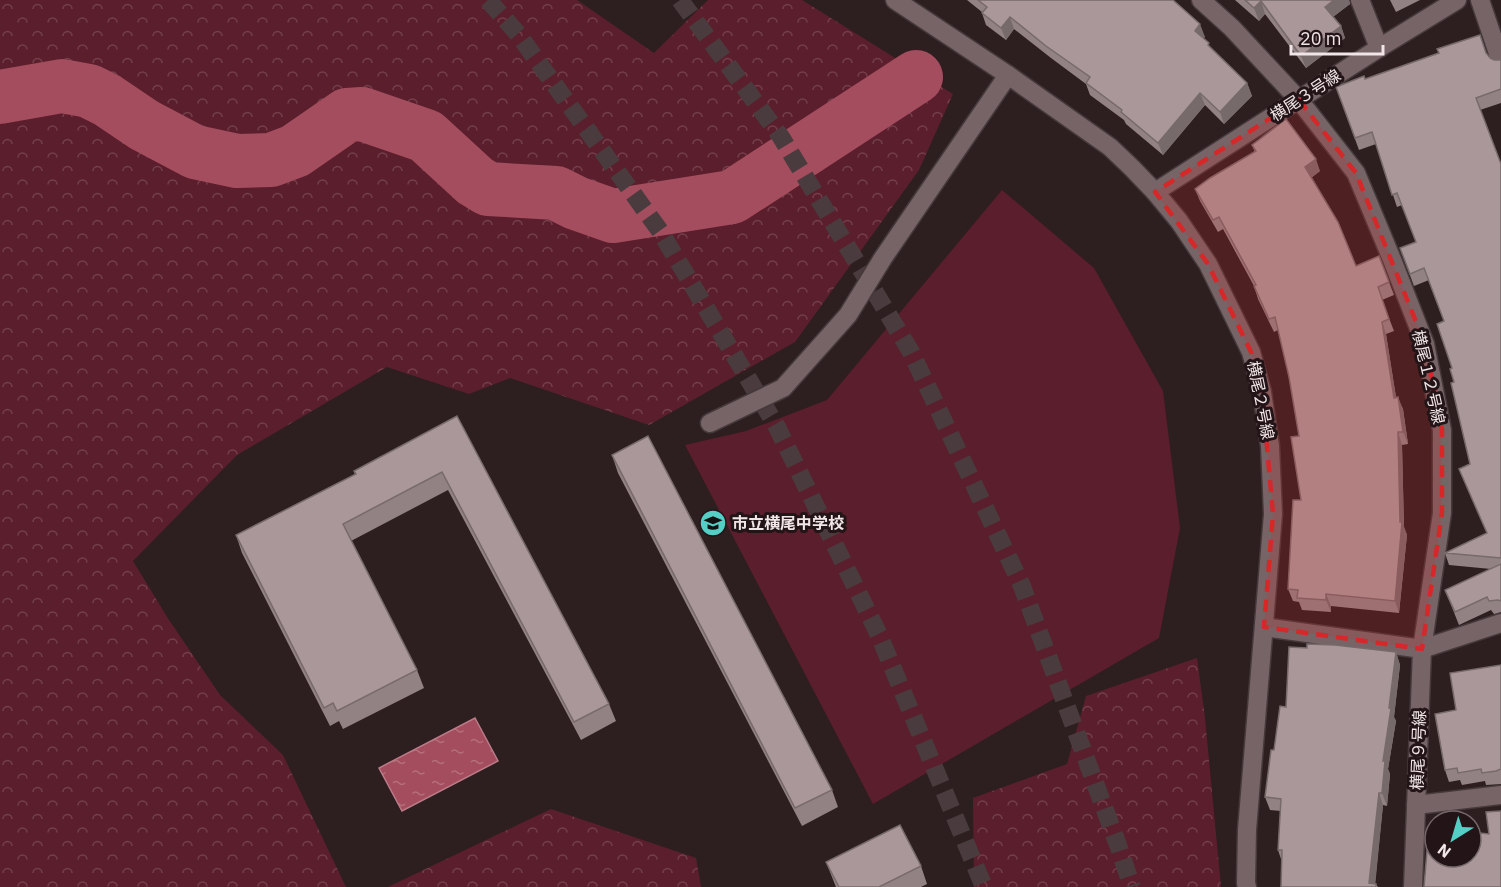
<svg xmlns="http://www.w3.org/2000/svg" width="1501" height="887" font-family="'IBM Plex Sans','Noto Sans JP',sans-serif">
<style>
.forest{fill:url(#forest-crowns)}
.pitch{fill:#5b1e2c}
.water{fill:url(#water-ripples);stroke:#bb7b87;stroke-width:1.5}
.lines{fill:none;stroke-linecap:round;stroke-linejoin:round}
.river{stroke:#a44d5e;stroke-width:54}
.highway-tunnel{stroke:#4a3c3e;stroke-width:18;stroke-dasharray:18 9;stroke-linecap:butt}
.minor-casing{stroke:#45393b;stroke-width:21}
.minor{stroke:#766467;stroke-width:18}
.wall{fill:#928284}
.shaded-wall{fill:#776a6b}
.building{fill:#aa9799;stroke:#776a6b;stroke-width:1.5}
.marked{fill:#d62828;fill-opacity:0.2;stroke:#d62828;stroke-width:4.5;stroke-dasharray:12 8;stroke-linejoin:round}
.labels{text-anchor:middle;stroke-width:6;stroke-linejoin:round;paint-order:stroke}
.street-label{font-size:16px;fill:#f0e5e7;stroke:#231517}
.poi-label{font-size:16px;font-weight:bold;fill:#f0e5e7;stroke:#231517;text-anchor:start}
</style>
<defs>
<pattern id="forest-crowns" width="20" height="18" patternUnits="userSpaceOnUse" patternTransform="scale(1.5)"><rect width="20" height="18" fill="#5b1e2c"/><path d="M2 6a3 3 0 1 1 6 0M12 15a3 3 0 1 1 6 0" fill="none" stroke="#733f4b"/></pattern>
<pattern id="water-ripples" width="26" height="14" patternUnits="userSpaceOnUse" patternTransform="scale(1.5)"><rect width="26" height="14" fill="#a44d5e"/><path d="M2 4q2-2 4 0t4 0M15 11q2-2 4 0t4 0" fill="none" stroke="#b56f7d"/></pattern>
</defs>
<rect width="100%" height="100%" fill="#2d1e20"/>
<!-- forest -->
<g class="forest">
<polygon points="0,0 577,0 654,53 708,0 802,0 953,94 919,170 795,342 649,425 510,378 469,394 387,367 237,455 133,561 169,620 220,695 283,755 346,887 0,887"/>
<polygon points="1197,658 1205,718 1221,887 974,887 973,798 1067,764 1086,696"/>
<polygon points="551,809 696,858 701,887 388,887"/>
</g>
<!-- pitch -->
<polygon class="pitch" points="1002,190 1094,268 1163,391 1180,528 1159,638 873,804 685,445 746,431 827,400"/>
<!-- water -->
<polygon class="water" points="475,718 498,761 402,811 379,768"/>
<g class="lines">
<!-- river -->
<polyline class="river" points="0,97 62,86 89,91 107,100 144,125 195,152 237,161 271,160 295,151 347,115 362,114 426,136 475,181 488,189 556,193 576,203 613,216 732,197 916,77"/>
<!-- highway-tunnel -->
<g class="highway-tunnel">
<polyline points="488,0 518,34 660,231 777,427 879,635 984,887"/>
<polyline points="680,0 781,137 911,352 1022,586 1118,845 1132,887"/>
</g>
<defs>
<g id="minor">
<polyline points="895,0 1008,75 1110,147 1132,168 1155,192 1179,221 1208,264 1251,352 1262,392 1270,446 1273,514 1247,830 1246,883 1247,887"/>
<polyline points="1201,0 1232,28 1299,100 1356,173 1393,262 1425,344 1442,430 1442,513 1422,649 1413,887"/>
<polyline points="1360,0 1379,48"/>
<polyline points="1480,0 1501,62"/>
<polyline points="1155,192 1379,48 1457,0"/>
<polyline points="710,423 783,388 848,315 883,258 1008,75"/>
<polyline points="1264,627 1422,649 1501,623"/>
<polyline points="1416,805 1501,795"/>
</g>
</defs>
<!-- minor casing -->
<use href="#minor" class="minor-casing"/>
<!-- minor -->
<use href="#minor" class="minor"/>
</g>
<!-- wall -->
<g class="wall">
<polygon points="967,0 1173,0 1205,37 1203,38 1211,48 1247,83 1252,96 1224,124 1205,105 1163,155 1126,124 1124,120 1090,95 1086,84 1051,58 1014,29 1006,40 986,25 982,13 982,12"/>
<polygon points="1235,0 1349,0 1350,4 1333,17 1341,26 1345,38 1306,68 1265,14 1259,21"/>
<polygon points="1390,0 1420,0 1396,12"/>
<polygon points="1486,54 1490,58 1494,60 1500,60 1501,59 1501,103 1480,110 1501,164 1501,612 1494,614 1491,610 1459,625 1445,590 1491,569 1449,565 1445,553 1487,533 1459,469 1470,464 1454,382 1444,321 1429,280 1414,286 1400,248 1416,242 1402,205 1397,207 1376,144 1359,150 1336,87 1365,79"/>
<polygon points="1252,145 1320,171 1311,178 1356,266 1379,256 1394,295 1382,300 1394,331 1386,334 1396,397 1403,409 1408,444 1402,445 1404,527 1407,535 1399,613 1331,606 1331,612 1302,610 1299,602 1293,601 1288,589 1301,500 1299,436 1289,377 1278,330 1274,332 1258,299 1254,286 1223,229 1218,232 1200,201 1195,189 1255,152"/>
<polygon points="457,416 609,704 616,721 581,740 448,490 351,541 417,670 424,688 343,729 339,721 330,726 242,553 236,535 355,475 354,471"/>
<polygon points="612,455 832,790 838,807 802,826 618,473"/>
<polygon points="1396,652 1400,665 1394,717 1396,721 1388,769 1390,774 1387,806 1383,805 1375,883 1376,884 1378,887 1281,887 1281,859 1278,850 1281,811 1270,810 1265,797 1274,750 1286,707"/>
<polygon points="1501,665 1501,784 1486,785 1485,781 1462,785 1460,780 1449,782 1445,770 1456,710"/>
<polygon points="826,862 921,866 927,884 921,887 836,887"/>
</g>
<!-- shaded-wall -->
<g class="shaded-wall">
<polygon points="1334,0 1349,0 1350,4 1330,19 1325,7"/>
<polygon points="1261,1 1265,14 1259,21 1254,8"/>
<polygon points="1010,17 1014,29 1006,40 1001,28"/>
<polygon points="1200,24 1205,37 1199,43 1195,31"/>
<polygon points="1341,26 1345,38 1306,68 1301,56"/>
<polygon points="1247,83 1252,96 1224,124 1220,112"/>
<polygon points="1200,93 1205,105 1163,155 1158,143"/>
<polygon points="1316,159 1320,171 1309,179 1305,167"/>
<polygon points="1382,322 1386,334 1398,410 1394,398"/>
<polygon points="1398,397 1403,409 1408,444 1403,432"/>
<polygon points="1398,432 1402,445 1404,527 1407,535 1399,613 1395,601 1400,522"/>
<polygon points="1326,594 1331,606 1331,612 1326,600"/>
<polygon points="1396,652 1400,665 1394,717 1396,721 1388,769 1390,774 1387,806 1382,793 1383,761"/>
<polygon points="1379,793 1383,805 1375,887 1369,883"/>
</g>
<!-- building -->
<g class="building">
<polygon points="978,0 1173,0 1200,24 1195,31 1209,43 1208,45 1247,83 1220,112 1200,93 1158,143 1121,112 1122,110 1086,83 1090,77 1046,46 1010,17 1001,28 982,13 987,7"/>
<polygon points="1245,0 1334,0 1325,7 1341,26 1301,56 1261,1 1254,8"/>
<polygon points="1480,35 1486,53 1490,58 1494,60 1500,60 1501,59 1501,89 1476,98 1501,164 1501,558 1445,553 1487,533 1459,469 1470,464 1451,383 1454,382 1450,369 1452,368 1437,324 1444,321 1424,268 1410,274 1400,248 1416,242 1397,193 1392,195 1372,132 1355,138 1336,87 1364,76 1365,79 1439,53 1437,49"/>
<polygon points="1286,119 1316,159 1305,167 1338,222 1356,266 1379,256 1389,282 1378,287 1389,319 1382,322 1394,398 1398,397 1403,432 1398,432 1400,522 1402,522 1395,601 1326,594 1326,600 1297,598 1298,590 1288,589 1293,500 1301,500 1291,437 1299,436 1289,377 1275,317 1269,319 1254,286 1256,285 1219,217 1213,220 1195,189 1210,178 1256,151 1252,145"/>
<polygon points="457,416 609,704 574,722 442,472 343,524 417,670 337,711 333,703 324,708 236,535 356,474 354,471"/>
<polygon points="648,436 832,790 795,808 612,455"/>
<polygon points="1501,564 1501,601 1498,600 1489,601 1487,597 1455,612 1445,590"/>
<polygon points="1307,644 1335,645 1396,652 1389,708 1391,708 1383,761 1385,761 1382,793 1379,793 1369,883 1376,884 1376,887 1281,887 1282,850 1278,850 1281,799 1265,797 1271,750 1274,750 1280,706 1286,707 1289,647 1307,648"/>
<polygon points="1501,665 1501,769 1496,771 1482,773 1481,769 1458,773 1457,768 1445,770 1435,714 1456,710 1450,673"/>
<polygon points="1501,811 1501,887 1424,887 1429,827 1435,828 1435,857 1471,857 1471,832 1489,834 1486,812"/>
<polygon points="900,825 921,866 879,887 839,887 826,862"/>
</g>
<!-- marked area -->
<path class="marked" d="M1299 100 1356 173 1425 344 1442 430V513L1422 649 1264 627 1273 514 1262 392 1251 352 1208 264 1155 192Z"/>
<!-- icons -->
<defs>
<symbol id="school-disc" viewBox="-11 -11 22 22"><circle r="9.5" fill="#55cec6" stroke="#231517"/><path d="M0-5L7-2L0 1L-7-2ZM-4 1L0 2.5L4 1V4Q0 6-4 4Z" fill="#111"/></symbol>
</defs>
<g fill-rule="evenodd">
<use href="#school-disc" x="698" y="508" width="30" height="30"/>
</g>
<g class="labels">
<!-- street labels -->
<g class="street-label">
<text transform="translate(1305 95) rotate(-33)" y="6">横尾３号線</text>
<text transform="translate(1429 377) rotate(77)" y="6">横尾１２号線</text>
<text transform="translate(1261 400) rotate(79)" y="6">横尾２号線</text>
<text transform="translate(1418 750) rotate(-88)" y="6">横尾９号線</text>
</g>
<!-- poi labels -->
<g class="poi-label">
<text x="732" y="529">市立横尾中学校</text>
</g>
</g>
<!-- north arrow -->
<g transform="translate(1453 839) rotate(217)"><circle r="28" fill="#231517" stroke="#75686a" stroke-width="1.5"/>
<path d="M0-4.5L10 22L0 15L-10 22Z" fill="#55cec6"/>
<text y="-9" font-size="16" font-weight="bold" text-anchor="middle" fill="#f0e5e7">N</text>
</g>
<!-- scale -->
<path d="M1291 45v9h92v-9" fill="none" stroke="#f0e5e7" stroke-width="3"/>
<text x="1300" y="45" font-size="18" fill="#f0e5e7" stroke="#231517" stroke-width="4.5" paint-order="stroke">20 m</text>
</svg>
